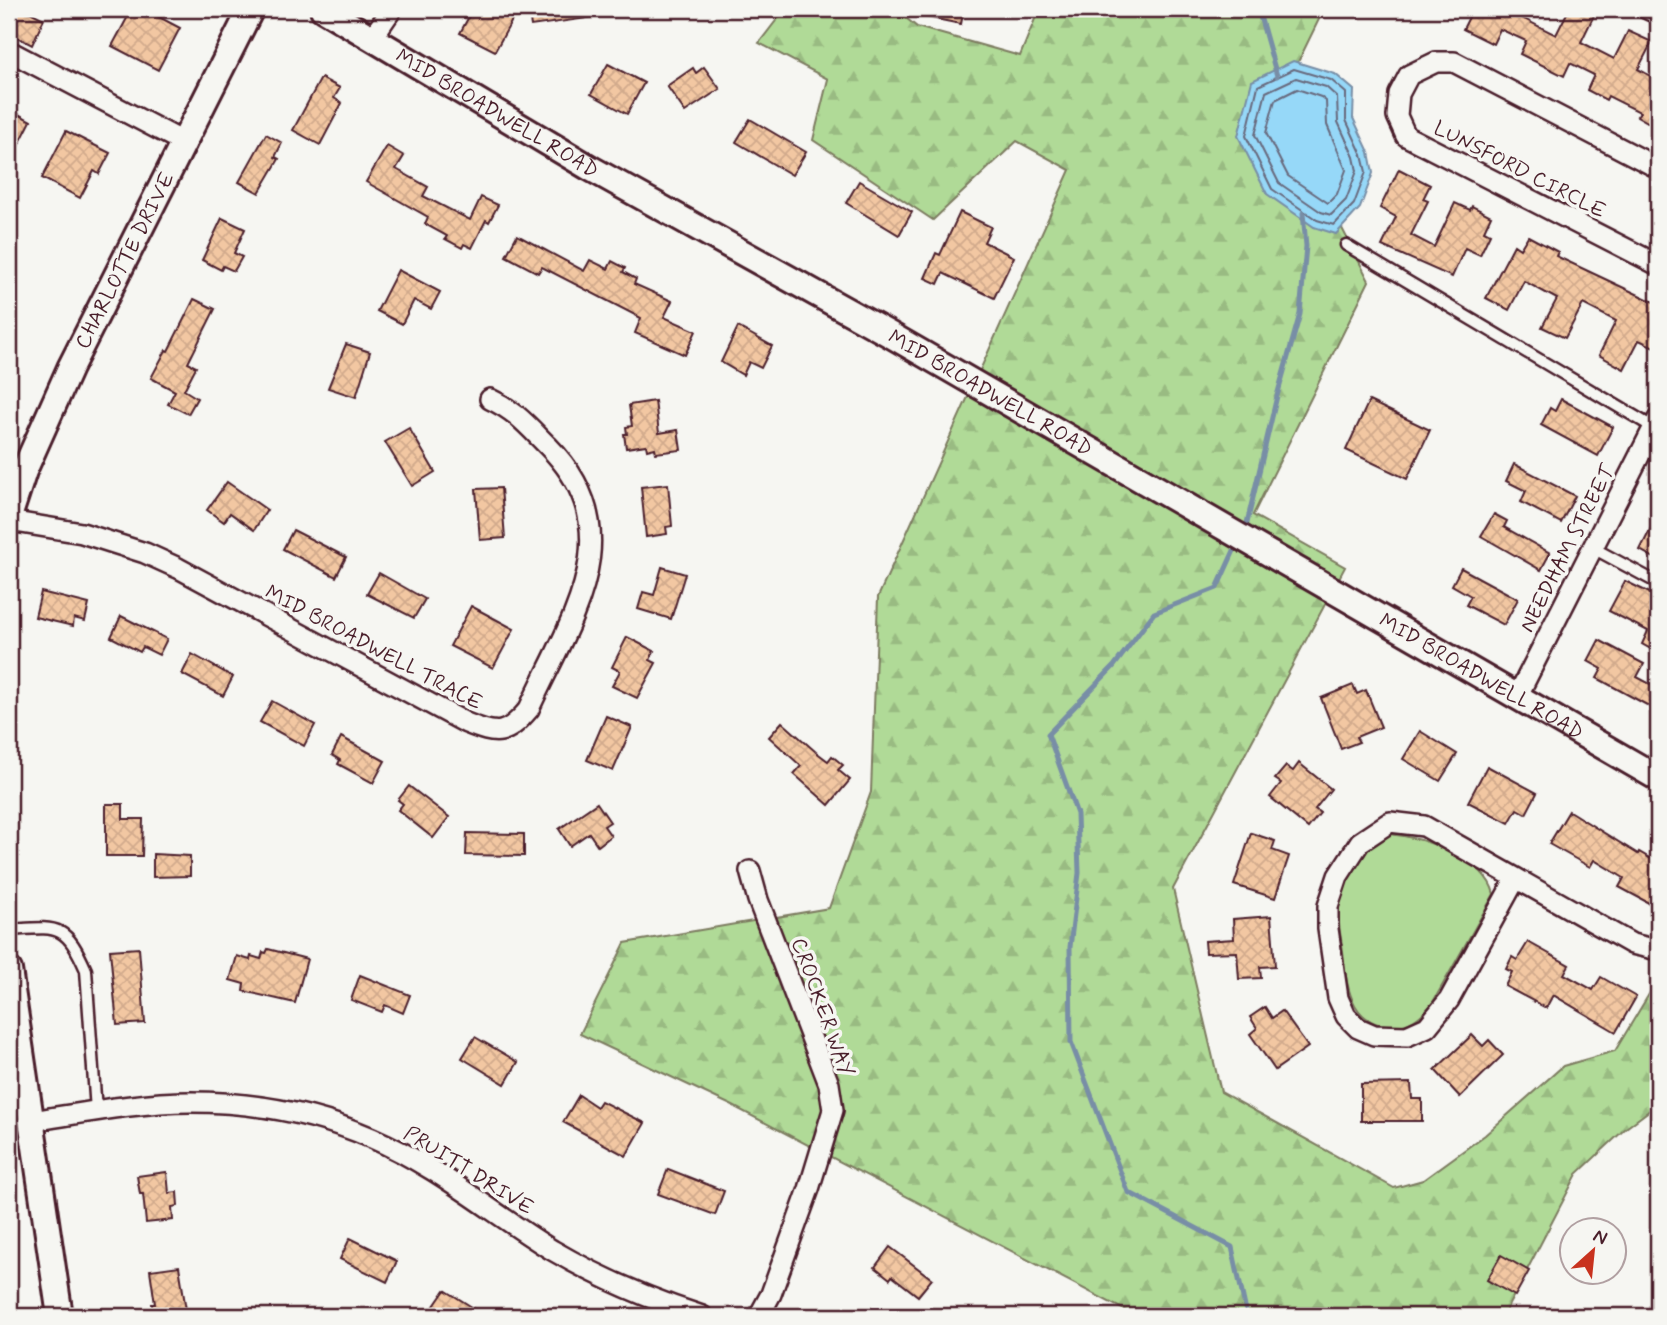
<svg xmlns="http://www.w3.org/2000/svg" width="1667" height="1325" font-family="Mynerve,sans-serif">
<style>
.grass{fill:#b0da97;stroke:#7d7c61;stroke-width:2}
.forest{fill:url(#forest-firs);stroke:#7d7c61;stroke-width:2}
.water{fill:#96d8f8;stroke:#788ea6;stroke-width:2}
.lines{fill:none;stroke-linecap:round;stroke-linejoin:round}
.shore{stroke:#68697d;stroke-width:2}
.stream{stroke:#788ea6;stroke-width:5}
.building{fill:url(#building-cross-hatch);stroke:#4a1f2b;stroke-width:2}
.service-casing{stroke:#4a1f2b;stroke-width:15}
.minor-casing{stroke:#4a1f2b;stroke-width:24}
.tertiary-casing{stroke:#4a1f2b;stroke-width:30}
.service{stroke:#f6f6f2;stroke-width:10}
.minor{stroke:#f6f6f2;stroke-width:19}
.tertiary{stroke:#f6f6f2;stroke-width:24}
.labels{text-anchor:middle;stroke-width:7;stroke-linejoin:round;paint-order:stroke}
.street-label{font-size:21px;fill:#4a1f2b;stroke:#f6f6f2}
</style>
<defs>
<pattern id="forest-firs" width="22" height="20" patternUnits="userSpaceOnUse" patternTransform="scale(1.75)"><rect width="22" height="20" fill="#b0da97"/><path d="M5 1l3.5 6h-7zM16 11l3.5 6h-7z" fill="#99bb82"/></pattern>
<pattern id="building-cross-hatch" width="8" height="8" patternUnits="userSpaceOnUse" patternTransform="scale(1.75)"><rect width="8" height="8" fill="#f2c7a2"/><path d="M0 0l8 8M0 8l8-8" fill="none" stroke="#d1aa8c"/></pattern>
</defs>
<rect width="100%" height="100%" fill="#f6f6f2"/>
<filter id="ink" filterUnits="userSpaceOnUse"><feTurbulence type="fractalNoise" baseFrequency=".0143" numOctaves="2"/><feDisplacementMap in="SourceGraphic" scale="14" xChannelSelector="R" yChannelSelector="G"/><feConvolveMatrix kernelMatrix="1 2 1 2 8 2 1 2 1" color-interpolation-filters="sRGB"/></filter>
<g filter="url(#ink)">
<!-- grass -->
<path class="grass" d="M1389 834C1423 837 1485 858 1494 894L1433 1002C1421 1017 1409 1028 1388 1026 1349 1022 1346 982 1343 951 1341 937 1337 922 1339 908 1343 880 1363 846 1389 834Z"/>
<!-- forest -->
<polygon class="forest" points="785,9 895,9 917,27 1020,56 1039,9 1324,9 1278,103 1369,281 1253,515 1345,567 1173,889 1221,1092 1394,1188 1423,1180 1485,1135 1563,1066 1615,1051 1658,979 1658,1104 1626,1128 1577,1174 1503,1316 1136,1316 733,1106 580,1034 625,943 829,908 871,792 878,597 1070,170 1017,141 933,220 813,140 828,79 759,43"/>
<!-- water -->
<polygon class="water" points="1293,61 1335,74 1354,90 1353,118 1369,152 1373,173 1360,208 1336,234 1314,227 1267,194 1238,136 1252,81"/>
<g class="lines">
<!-- shore -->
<g class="shore">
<polygon points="1294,69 1331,80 1346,93 1346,120 1362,155 1366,172 1354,204 1334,225 1317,220 1272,189 1246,136 1258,86"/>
<polygon points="1296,78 1326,87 1337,97 1338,122 1354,157 1357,171 1346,200 1331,215 1321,212 1279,183 1255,135 1266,92"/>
<polygon points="1297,89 1321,97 1326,101 1327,125 1346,170 1337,194 1328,203 1288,176 1266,133 1275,100"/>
</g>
<!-- stream -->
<g class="stream">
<polyline points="1258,9 1277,76"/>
<polyline points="1247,523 1277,396 1300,314 1306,246 1303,213"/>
<polyline points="1237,544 1217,588 1154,613 1114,666 1048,734 1077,814 1079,873 1070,947 1071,1042 1128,1192 1232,1247 1247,1316"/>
</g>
</g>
<!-- building -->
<g class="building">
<polygon points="9,9 24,9 44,19 32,45 9,33"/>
<polygon points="132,9 144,9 180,28 158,70 112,46"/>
<polygon points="473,9 503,9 515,15 495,51 460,33"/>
<polygon points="528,9 594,9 595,17 531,26"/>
<polygon points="917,9 964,9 961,24 916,15"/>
<polygon points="1473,9 1517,9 1514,14 1556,35 1569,9 1597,9 1581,42 1614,59 1628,31 1652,42 1638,69 1658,80 1658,128 1637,116 1640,112 1608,96 1606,100 1587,90 1594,75 1570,63 1564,76 1520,54 1526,41 1500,29 1493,44 1463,29"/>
<polygon points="608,64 644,83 627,114 591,94"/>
<polygon points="704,67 720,89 685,112 667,86 693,68 696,73"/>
<polygon points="321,78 340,88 334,98 342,103 320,145 293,130"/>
<polygon points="9,109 31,121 9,164"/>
<polygon points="750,119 806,152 792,175 736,142"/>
<polygon points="66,131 110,153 99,174 94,171 80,198 42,178"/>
<polygon points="266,134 282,143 275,157 279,159 259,193 239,182"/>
<polygon points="387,146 404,156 396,169 428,187 423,196 470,220 481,197 498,205 489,222 486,220 472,248 464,244 462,248 445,239 447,236 425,224 428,217 366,182"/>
<polygon points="1399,169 1430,185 1423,199 1428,201 1411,235 1434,247 1455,203 1470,210 1472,206 1491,216 1484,231 1490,234 1480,255 1465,248 1452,277 1382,246 1396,217 1380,208"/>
<polygon points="859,181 912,212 899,235 846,203"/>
<polygon points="960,212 991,227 984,242 1014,257 994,298 943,273 938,284 925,278 936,253 940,255"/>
<polygon points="222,218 245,229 234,253 242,257 234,271 223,266 221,270 202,260"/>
<polygon points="517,235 584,271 590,260 608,269 612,261 625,268 623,272 636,279 634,284 672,301 664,317 696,331 685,355 635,333 641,318 542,267 538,273 506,256"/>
<polygon points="1528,236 1558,252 1556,256 1658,304 1658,338 1654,347 1639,340 1624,369 1599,355 1616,321 1583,304 1565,338 1542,327 1557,299 1524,281 1509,310 1486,298 1514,245 1520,249"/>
<polygon points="398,270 440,292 431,309 414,300 402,324 377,311"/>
<polygon points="194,299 215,309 188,363 196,367 184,390 197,398 188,414 168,404 175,391 151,378 166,350 168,351"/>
<polygon points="738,327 772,346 761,368 749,362 743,375 721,362"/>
<polygon points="346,344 370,352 356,397 328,388"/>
<polygon points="1561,399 1613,427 1598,456 1541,425 1550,408 1555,411"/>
<polygon points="655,401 659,433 678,430 681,450 656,453 655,448 647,450 646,445 626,448 624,434 627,434 626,427 632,426 629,405"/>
<polygon points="1369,401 1430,430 1407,479 1346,450"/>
<polygon points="409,428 435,472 412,486 385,442"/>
<polygon points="1514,464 1575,496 1561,523 1521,502 1526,491 1506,481"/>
<polygon points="227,482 267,510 254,530 230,513 224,522 207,510"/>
<polygon points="668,484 672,526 666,527 667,534 646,537 641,487"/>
<polygon points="501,488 505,538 480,540 476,489"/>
<polygon points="1494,514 1507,521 1504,527 1550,553 1541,570 1481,536"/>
<polygon points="1658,514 1658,560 1640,550"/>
<polygon points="293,530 346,557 336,577 283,549"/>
<polygon points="662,567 685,574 671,619 638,609 643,592 654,595"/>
<polygon points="1461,568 1518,599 1504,625 1466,605 1471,596 1452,585"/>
<polygon points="379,573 425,599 414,618 367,594"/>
<polygon points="1625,581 1658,597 1658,653 1642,644 1648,631 1609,611"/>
<polygon points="41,592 89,604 85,621 74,618 73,626 35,617"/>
<polygon points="471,606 514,629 493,668 450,646"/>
<polygon points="121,616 167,639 159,655 143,647 140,652 111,637"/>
<polygon points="627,637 654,651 650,660 656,663 637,698 612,686 620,671 612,667"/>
<polygon points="1599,640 1644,664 1637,677 1658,688 1658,711 1597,678 1602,669 1588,661"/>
<polygon points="192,654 233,677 223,696 182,674"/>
<polygon points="1353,685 1357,694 1366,690 1381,727 1356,737 1359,742 1341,749 1321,698"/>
<polygon points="272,701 315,725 304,746 260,722"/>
<polygon points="606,716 632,727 613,771 587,760"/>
<polygon points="782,722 816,752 828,761 832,756 843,765 838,770 850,780 829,805 794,774 801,766 769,737"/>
<polygon points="1420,731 1457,754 1440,781 1403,759"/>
<polygon points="341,737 385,761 373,783 338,764 340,760 332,755"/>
<polygon points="1299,763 1331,789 1315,809 1320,813 1308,828 1270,797 1281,783 1275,779 1286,766 1293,771"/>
<polygon points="1487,766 1537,793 1526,814 1517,809 1509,823 1468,802"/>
<polygon points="409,786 449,817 433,838 398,810 403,804 398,800"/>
<polygon points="597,803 610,822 604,826 611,836 598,846 589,833 570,846 559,829"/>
<polygon points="106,804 123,804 123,819 143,819 142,856 106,856"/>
<polygon points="1569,811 1638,854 1639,852 1658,863 1658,908 1619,887 1624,878 1594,860 1590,867 1549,844"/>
<polygon points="467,833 524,834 524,856 466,855"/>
<polygon points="1251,833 1275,841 1272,850 1289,856 1275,898 1234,885"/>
<polygon points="153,854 190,856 190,876 153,877"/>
<polygon points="1271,916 1275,966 1260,967 1261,978 1239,979 1237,952 1206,953 1205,941 1234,939 1233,919"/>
<polygon points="1528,942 1569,965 1564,974 1593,990 1601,977 1636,997 1616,1032 1553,995 1546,1008 1505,986 1512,972 1506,969 1512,957 1517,960"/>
<polygon points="139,948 145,1023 117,1025 110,950"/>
<polygon points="268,949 307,959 295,1003 243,991 244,984 230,980 237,956 250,960 251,956 261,959 263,952 266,953"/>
<polygon points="360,975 410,995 403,1013 385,1005 382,1012 351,1000"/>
<polygon points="1265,1007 1272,1018 1282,1011 1308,1047 1275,1070 1250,1034 1257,1028 1250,1017"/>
<polygon points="1472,1035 1483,1046 1489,1040 1503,1055 1460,1097 1435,1070"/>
<polygon points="475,1037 518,1062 505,1084 462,1058"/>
<polygon points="1411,1083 1412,1099 1422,1099 1422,1121 1361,1121 1361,1084"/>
<polygon points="579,1095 597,1107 601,1101 645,1123 626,1156 563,1122"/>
<polygon points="668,1169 724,1191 715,1215 658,1194"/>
<polygon points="167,1172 169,1193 177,1192 178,1206 172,1207 173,1220 146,1223 143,1194 140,1194 137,1176"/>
<polygon points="350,1238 397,1261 387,1282 340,1259"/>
<polygon points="890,1247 932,1279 918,1296 892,1276 890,1279 875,1267"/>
<polygon points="1501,1255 1529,1271 1515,1296 1487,1280"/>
<polygon points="179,1266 187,1316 153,1316 152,1304 155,1304 150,1270"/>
<polygon points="445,1290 486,1316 443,1316 432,1309"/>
</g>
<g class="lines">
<defs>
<g id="service">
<polyline points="1637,9 1658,19"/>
<polyline points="1346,245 1656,429"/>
<polyline points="1593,548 1658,583"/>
<path d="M9 930C57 927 65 922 86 970L96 1111"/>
</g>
<g id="minor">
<polyline points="372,38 392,9"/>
<polyline points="9,51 183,142"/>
<polyline points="1658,168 1454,62 1436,62 1409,75 1399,94 1397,116 1406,136 1658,265"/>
<path d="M9 521 82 533 145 553 178 568 466 723C498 736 506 736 529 709 570 619 634 533 548 446 528 426 516 411 490 399"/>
<polyline points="1517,697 1658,419"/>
<polyline points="750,871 758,900 829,1084 833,1110 809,1189 771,1294 759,1316"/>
<polyline points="1516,878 1449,1000 1427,1027 1407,1036 1374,1035 1358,1028 1346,1016 1338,998 1328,929 1328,906 1338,876 1360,842 1390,822 1424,826 1632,944 1658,950"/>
<path d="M32 1121C84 1113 138 1102 190 1102 251 1102 315 1113 372 1138 437 1166 492 1213 552 1250 600 1278 649 1299 702 1316"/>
</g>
<g id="tertiary">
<path id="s1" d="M323 9 590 168 889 334 1658 778"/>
<path id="s2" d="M9 517 24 471 70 368 251 9"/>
<polyline points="9,970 60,1316"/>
</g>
</defs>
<!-- service casing -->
<use href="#service" class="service-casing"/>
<!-- minor casing -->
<use href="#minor" class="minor-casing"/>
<!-- tertiary casing -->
<use href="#tertiary" class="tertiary-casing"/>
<!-- service -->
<use href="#service" class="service"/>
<!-- minor -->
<use href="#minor" class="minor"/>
<!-- tertiary -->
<use href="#tertiary" class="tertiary"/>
</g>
</g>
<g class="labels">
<!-- street labels -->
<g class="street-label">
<text dy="7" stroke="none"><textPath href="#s1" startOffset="203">MID BROADWELL ROAD</textPath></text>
<text transform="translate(1520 169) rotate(27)" y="7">LUNSFORD CIRCLE</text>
<text dy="7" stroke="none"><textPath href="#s2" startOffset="282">CHARLOTTE DRIVE</textPath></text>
<text dy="7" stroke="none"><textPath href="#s1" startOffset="770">MID BROADWELL ROAD</textPath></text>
<text transform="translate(1567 548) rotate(-63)" y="7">NEEDHAM STREET</text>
<text transform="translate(374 647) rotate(28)" y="7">MID BROADWELL TRACE</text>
<text dy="7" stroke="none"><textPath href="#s1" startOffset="1337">MID BROADWELL ROAD</textPath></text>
<text transform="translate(823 1007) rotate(70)" y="7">CROCKER WAY</text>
<text transform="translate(469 1170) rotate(32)" y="7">PRUITT DRIVE</text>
</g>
</g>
<!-- margin -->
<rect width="1667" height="1325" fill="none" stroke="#f6f6f2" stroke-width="35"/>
<rect x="18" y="18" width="1632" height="1290" fill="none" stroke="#4a1f2b" stroke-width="2.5" filter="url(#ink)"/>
<!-- north arrow -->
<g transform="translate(1593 1251) rotate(27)"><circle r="33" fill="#f6f6f2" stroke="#b1a0a2" stroke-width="2"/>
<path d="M0-5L12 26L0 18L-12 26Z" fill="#c8321e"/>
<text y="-10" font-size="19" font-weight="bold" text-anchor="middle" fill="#4a1f2b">N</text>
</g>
</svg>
